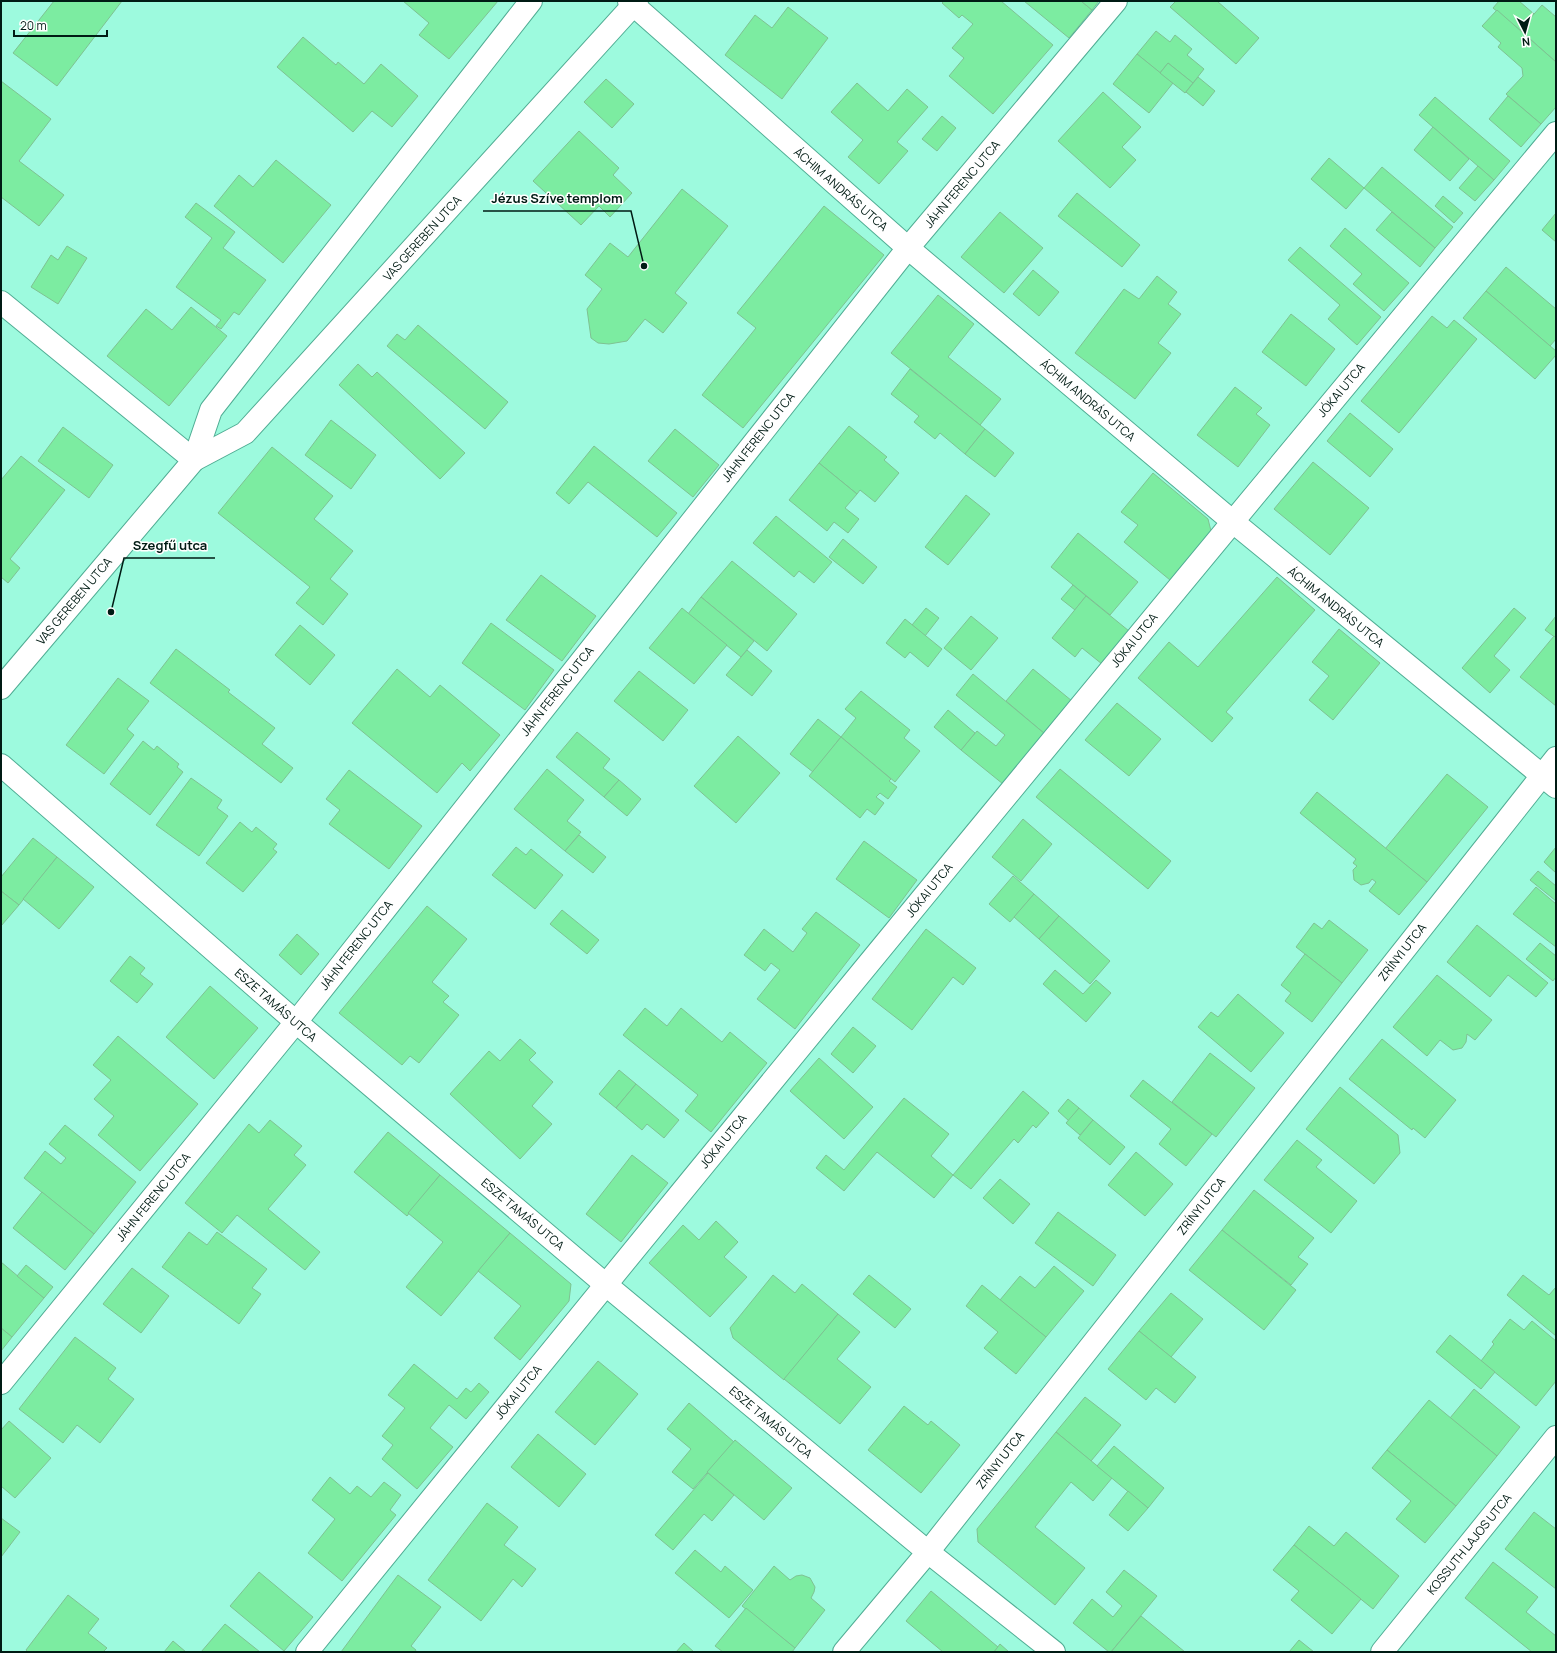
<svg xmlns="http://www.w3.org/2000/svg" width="1557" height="1653" font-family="Manrope,sans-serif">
<rect width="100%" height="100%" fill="#9dfade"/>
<g fill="#7ceca1" stroke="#7ec292">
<polygon points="54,1 122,1 57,86 13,53"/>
<polygon points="403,1 498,1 449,59 419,35 429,23"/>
<polygon points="944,1 1001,1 1053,45 993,114 949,76 964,58 952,48 973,24 962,15 959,18 942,3"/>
<polygon points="1024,1 1081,1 1092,10 1069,38"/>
<polygon points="1081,1 1099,1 1092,10"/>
<polygon points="1176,1 1217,1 1259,38 1236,64 1170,7"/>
<polygon points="1499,1 1519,1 1534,14 1520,30 1493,8"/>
<polygon points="1542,5 1556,17 1556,62 1520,30"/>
<polygon points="788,7 828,38 782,99 725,55 755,15 772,28"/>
<polygon points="1497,10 1556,62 1556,107 1541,124 1506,94 1523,76 1522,68 1498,47 1501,43 1482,26"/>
<polygon points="1156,31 1170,42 1175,35 1192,49 1187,55 1204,69 1193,83 1168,63 1160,73 1137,54"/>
<polygon points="303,37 336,65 338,62 364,84 381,64 418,96 392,127 372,111 353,132 277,67"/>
<polygon points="1137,54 1173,83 1149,113 1113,84"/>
<polygon points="1168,63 1193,83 1185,93 1160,73"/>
<polygon points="1198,77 1215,91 1203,106 1186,92"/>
<polygon points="606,79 634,104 612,128 584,102"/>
<polygon points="1,81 51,119 19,161 64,195 39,226 1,197"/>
<polygon points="857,83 888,111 907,89 928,107 897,142 908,151 879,184 848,157 863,140 831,112"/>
<polygon points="1103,92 1141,127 1122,147 1136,160 1110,188 1058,141"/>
<polygon points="1508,96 1541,124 1521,147 1489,119"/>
<polygon points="1435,97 1510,161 1494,180 1419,115"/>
<polygon points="942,116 956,128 937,151 922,139"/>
<polygon points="1433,127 1469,159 1450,181 1414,150"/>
<polygon points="579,131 619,168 613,175 632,193 610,217 599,206 581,225 533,181"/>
<polygon points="1329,158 1364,188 1346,209 1311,179"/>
<polygon points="276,160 331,205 283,263 214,206 239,175 253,187"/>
<polygon points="1478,166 1494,180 1475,201 1459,188"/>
<polygon points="1382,167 1453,227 1435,248 1364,188"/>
<polygon points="682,189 728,226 675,293 687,303 663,333 645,319 627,341 609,344 598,343 591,338 587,309 602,289 585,275 610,243 628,257"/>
<polygon points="1077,193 1140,245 1122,267 1058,216"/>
<polygon points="1443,196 1463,213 1454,223 1435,206"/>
<polygon points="196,203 235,232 223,248 266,280 239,315 234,312 221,329 216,326 221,320 176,287 212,238 185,217"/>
<polygon points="824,206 884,255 743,428 702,395 756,328 737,313"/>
<polygon points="1000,212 1043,248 1004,293 961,257"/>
<polygon points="1392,212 1435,248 1420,267 1376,230"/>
<polygon points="1556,213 1556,242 1542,230"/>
<polygon points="1345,228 1409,283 1384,311 1353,284 1362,274 1330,246"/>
<polygon points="67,246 87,258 58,304 31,287 51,255 58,260"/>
<polygon points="1300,247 1381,317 1357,345 1328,319 1340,305 1288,260"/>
<polygon points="1506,267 1556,309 1556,339 1550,346 1486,291"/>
<polygon points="1033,270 1059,292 1039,316 1013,294"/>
<polygon points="1157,276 1177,292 1168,304 1181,314 1158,343 1171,353 1135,399 1075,353 1124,289 1139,299"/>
<polygon points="1486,291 1556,351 1556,355 1535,379 1463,318"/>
<polygon points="938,295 974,324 948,357 1001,399 980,425 891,353"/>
<polygon points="191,307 227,336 169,406 107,356 146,309 172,330"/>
<polygon points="1291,314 1335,349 1306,386 1262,352"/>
<polygon points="1432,316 1447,328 1454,320 1477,339 1399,433 1361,401"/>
<polygon points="418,325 508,402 485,429 387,346 397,334 405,340"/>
<polygon points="358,364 372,377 377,372 465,453 440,479 339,385"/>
<polygon points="910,369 985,429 965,454 940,433 935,439 914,422 919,416 891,394"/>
<polygon points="1235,387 1262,408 1256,414 1270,425 1238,467 1197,435"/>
<polygon points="1350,413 1393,449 1370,477 1327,441"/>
<polygon points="331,420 376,455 351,489 305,455"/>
<polygon points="849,426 887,457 884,460 899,473 875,502 860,490 857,494 819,463"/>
<polygon points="63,427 113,465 89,498 38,461"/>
<polygon points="675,429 719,465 693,497 648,461"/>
<polygon points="985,429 1014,453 995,477 965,454"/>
<polygon points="594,446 677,513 657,537 588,482 569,504 556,493"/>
<polygon points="272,447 333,496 314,519 353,551 330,579 348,594 323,625 296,603 310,587 218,513"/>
<polygon points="21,456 65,490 10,559 20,568 8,583 1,577 1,480"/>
<polygon points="1313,462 1369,508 1330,555 1274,509"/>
<polygon points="819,463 857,494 845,508 859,519 848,533 834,522 827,531 789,500"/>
<polygon points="1153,473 1208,519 1211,531 1170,580 1124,542 1138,525 1121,512"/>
<polygon points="966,495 990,514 948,565 925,547"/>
<polygon points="776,516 832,562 814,583 799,571 794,577 753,543"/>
<polygon points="1078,533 1138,582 1110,615 1051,567"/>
<polygon points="843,539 877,567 863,584 829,557"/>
<polygon points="732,561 797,614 767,651 701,597"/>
<polygon points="541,575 596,616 562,661 506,620"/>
<polygon points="1277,577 1315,610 1226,712 1233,718 1212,742 1138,678 1169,642 1198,667"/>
<polygon points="1073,585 1086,596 1075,610 1061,599"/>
<polygon points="1086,596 1129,631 1102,664 1082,648 1075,657 1052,638"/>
<polygon points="701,597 754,641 741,657 688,614"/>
<polygon points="682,608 727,645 694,684 649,648"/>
<polygon points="926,608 939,618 925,636 912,625"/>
<polygon points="1514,608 1526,618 1494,656 1510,670 1490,693 1462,668"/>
<polygon points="971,616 998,638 971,670 944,648"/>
<polygon points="1556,616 1556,638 1545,630"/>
<polygon points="905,619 942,649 928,667 910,652 905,658 886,643"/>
<polygon points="491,623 554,670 525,710 462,663"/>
<polygon points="300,625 335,655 310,685 275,655"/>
<polygon points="1339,629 1380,663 1333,720 1309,700 1329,676 1312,662"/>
<polygon points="1554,636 1556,638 1556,706 1520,677"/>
<polygon points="176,649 230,690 228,692 275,728 262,744 293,768 281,783 150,683"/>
<polygon points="747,650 772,671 752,696 726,675"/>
<polygon points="397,669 430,697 440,685 500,735 470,771 462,763 437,793 352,723"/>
<polygon points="1033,669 1072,701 1045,734 1006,701"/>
<polygon points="639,671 688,710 663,741 614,701"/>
<polygon points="973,674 1045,734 1003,784 961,750 977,731 996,746 1005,735 956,695"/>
<polygon points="118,678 149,701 127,729 134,735 104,774 66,745"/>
<polygon points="861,691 910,730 904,738 920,751 895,782 841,737 856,718 845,709"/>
<polygon points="1117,703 1161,739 1129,776 1085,740"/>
<polygon points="948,710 975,733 961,750 934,727"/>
<polygon points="818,719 841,737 813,772 790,754"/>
<polygon points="577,732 610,759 603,768 619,780 604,797 556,757"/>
<polygon points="738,736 780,773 736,823 694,786"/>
<polygon points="841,737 891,779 889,781 897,787 888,799 880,793 876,797 884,803 875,815 867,809 860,818 809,776"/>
<polygon points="143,741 154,750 157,746 179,764 177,767 183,772 150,815 110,784"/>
<polygon points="547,769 584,800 567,821 581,832 565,851 514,809"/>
<polygon points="1060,769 1171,861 1148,889 1036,797"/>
<polygon points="349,770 422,826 389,869 329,824 340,810 326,799"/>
<polygon points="1447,774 1488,807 1427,882 1385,849"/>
<polygon points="191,778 222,800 217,808 228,816 199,856 156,825"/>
<polygon points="619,780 641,799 627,816 604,797"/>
<polygon points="1317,792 1427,882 1399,915 1369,891 1376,882 1372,879 1369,883 1361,885 1354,880 1353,870 1357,866 1353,863 1356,859 1300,813"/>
<polygon points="1023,819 1052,844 1021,881 992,857"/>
<polygon points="240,822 252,832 256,827 277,844 273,849 277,852 243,892 206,863"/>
<polygon points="579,835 606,857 593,873 565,851"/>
<polygon points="33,838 57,857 19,905 1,891 1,877"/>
<polygon points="864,841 917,880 889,918 836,879"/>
<polygon points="516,847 526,855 531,849 563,875 535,909 492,875"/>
<polygon points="1556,847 1556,873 1544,862"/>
<polygon points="57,857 94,887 59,929 23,899"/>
<polygon points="1538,871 1556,886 1556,901 1530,880"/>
<polygon points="1013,876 1034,894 1010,922 989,904"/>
<polygon points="1536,887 1556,904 1556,947 1513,914"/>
<polygon points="1,891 19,905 1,926"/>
<polygon points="1034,894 1059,916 1039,939 1014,917"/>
<polygon points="427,906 467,939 432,982 449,996 443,1002 459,1015 419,1063 410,1056 402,1065 339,1013"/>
<polygon points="562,910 599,940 587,954 550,924"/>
<polygon points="816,912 860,945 795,1029 757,999 780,970 771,963 765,971 744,955 764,929 793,952 807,933 802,929"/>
<polygon points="1059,916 1110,961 1090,984 1039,939"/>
<polygon points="1329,920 1368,950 1342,983 1296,947 1314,923 1322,929"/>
<polygon points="1477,925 1548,983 1536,997 1508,975 1490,997 1447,962"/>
<polygon points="926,929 976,968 963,985 953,977 912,1030 872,999"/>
<polygon points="297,934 319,954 301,975 279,955"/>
<polygon points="1540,943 1556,956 1556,977 1553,981 1526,959"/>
<polygon points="1305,954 1342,983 1312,1022 1285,1001 1291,993 1281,985"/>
<polygon points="130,956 145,968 140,974 153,984 137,1003 110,981"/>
<polygon points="1055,970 1083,994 1096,980 1111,993 1086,1022 1043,984"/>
<polygon points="1437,975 1492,1020 1475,1040 1467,1034 1466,1042 1462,1048 1453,1050 1440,1040 1427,1056 1393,1027"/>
<polygon points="210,986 258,1028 214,1079 166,1037"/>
<polygon points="1238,994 1284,1033 1251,1072 1198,1027 1211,1012 1218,1017"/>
<polygon points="645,1008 667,1026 681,1008 722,1042 730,1032 767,1063 711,1132 685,1111 698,1095 623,1035"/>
<polygon points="853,1027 876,1046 853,1073 831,1054"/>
<polygon points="118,1036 198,1104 140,1171 98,1135 114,1116 94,1099 111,1080 93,1065"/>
<polygon points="520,1039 536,1053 529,1060 553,1082 532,1106 552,1124 520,1159 450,1094 489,1051 500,1061"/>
<polygon points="1382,1039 1456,1100 1425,1138 1413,1128 1412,1130 1349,1079"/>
<polygon points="1210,1053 1255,1088 1216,1137 1172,1102"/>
<polygon points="819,1058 873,1107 844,1139 790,1091"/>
<polygon points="619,1070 636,1084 616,1108 599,1094"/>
<polygon points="1143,1080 1212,1134 1186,1166 1159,1144 1171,1129 1130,1096"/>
<polygon points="636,1084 679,1120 664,1138 647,1124 642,1130 616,1108"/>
<polygon points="1340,1087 1398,1135 1400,1153 1374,1184 1306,1129"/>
<polygon points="1023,1091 1049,1113 1036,1128 1033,1125 1018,1143 1014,1139 971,1189 953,1175"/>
<polygon points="904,1098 949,1134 931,1156 953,1175 934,1198 877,1152 844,1191 816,1168 826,1155 844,1170"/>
<polygon points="1068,1099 1079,1108 1069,1121 1058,1111"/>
<polygon points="1079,1108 1093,1120 1080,1135 1066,1123"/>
<polygon points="270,1120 302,1146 294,1155 306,1165 268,1209 320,1252 305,1270 237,1215 222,1233 185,1203 249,1124 259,1133"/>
<polygon points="1093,1120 1125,1147 1110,1165 1078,1138"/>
<polygon points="65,1125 136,1182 94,1234 24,1178 45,1151 61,1164 66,1158 49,1144"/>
<polygon points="388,1132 440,1175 407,1216 354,1172"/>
<polygon points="1297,1140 1322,1160 1316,1167 1357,1201 1331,1233 1264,1180"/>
<polygon points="1136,1152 1173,1184 1145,1216 1108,1185"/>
<polygon points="632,1155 668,1183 621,1242 586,1214"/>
<polygon points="440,1175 510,1233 441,1316 406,1287 443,1242 408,1213"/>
<polygon points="1000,1179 1030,1204 1013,1224 983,1198"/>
<polygon points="1254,1190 1314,1238 1298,1257 1308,1264 1291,1285 1222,1230"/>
<polygon points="42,1192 94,1234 65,1270 13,1228"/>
<polygon points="1058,1212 1116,1255 1093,1286 1035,1243"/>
<polygon points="716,1221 738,1242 724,1257 747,1277 710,1317 649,1263 683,1225 699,1240"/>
<polygon points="1222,1230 1296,1290 1264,1330 1189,1270"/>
<polygon points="189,1232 207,1245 217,1232 267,1269 252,1288 261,1294 239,1324 162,1267"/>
<polygon points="510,1233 571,1284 569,1301 520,1360 494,1338 521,1306 478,1271"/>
<polygon points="1,1262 44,1298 12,1337 1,1328"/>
<polygon points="26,1265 53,1287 44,1298 17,1276"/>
<polygon points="1054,1266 1084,1291 1046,1337 1000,1300 1020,1276 1035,1288"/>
<polygon points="132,1268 169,1296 141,1333 103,1304"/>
<polygon points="773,1275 795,1293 802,1284 838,1314 784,1380 733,1338 730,1328"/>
<polygon points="869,1275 911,1309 895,1328 853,1294"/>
<polygon points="1523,1275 1549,1295 1556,1287 1556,1336 1507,1295"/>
<polygon points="982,1285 1046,1337 1016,1374 984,1348 998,1332 966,1306"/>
<polygon points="1171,1293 1203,1319 1171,1357 1139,1331"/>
<polygon points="838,1314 860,1332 837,1359 871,1387 840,1424 784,1379"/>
<polygon points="1510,1319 1524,1330 1532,1321 1556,1341 1556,1381 1536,1406 1481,1361 1494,1344 1492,1342"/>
<polygon points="1,1328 12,1337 1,1351"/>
<polygon points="1139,1331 1196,1377 1175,1403 1156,1388 1146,1400 1108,1369"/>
<polygon points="1450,1335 1495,1372 1481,1389 1436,1352"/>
<polygon points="75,1337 116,1368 108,1379 134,1399 100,1443 77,1425 63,1443 19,1409"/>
<polygon points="598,1361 638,1394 595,1445 555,1412"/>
<polygon points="414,1364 457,1399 466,1388 471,1392 479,1383 489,1392 466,1419 449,1405 430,1428 453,1447 417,1489 382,1459 393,1445 382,1436 405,1408 388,1395"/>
<polygon points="1474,1389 1520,1427 1497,1456 1450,1418"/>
<polygon points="1085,1397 1121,1425 1091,1461 1056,1432"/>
<polygon points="1429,1400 1497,1456 1456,1506 1387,1450"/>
<polygon points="689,1403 734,1442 693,1489 672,1472 691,1449 667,1429"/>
<polygon points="904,1406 928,1425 931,1421 960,1445 921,1493 868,1450"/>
<polygon points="9,1421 51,1458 15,1498 1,1486 1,1430"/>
<polygon points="1056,1432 1112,1478 1093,1501 1071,1482 1035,1527 1085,1568 1055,1605 978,1542 977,1529"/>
<polygon points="538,1434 586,1474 559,1507 511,1467"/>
<polygon points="735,1440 792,1488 764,1520 707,1472"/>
<polygon points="1114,1446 1164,1488 1148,1508 1097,1466"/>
<polygon points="1387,1450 1456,1506 1425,1543 1396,1519 1411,1501 1372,1468"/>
<polygon points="708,1473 734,1495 712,1521 704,1514 673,1550 655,1535"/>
<polygon points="330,1477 350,1494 357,1486 371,1497 384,1482 401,1495 390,1510 396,1515 342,1581 308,1553 335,1519 312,1500"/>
<polygon points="1128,1491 1148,1508 1128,1531 1109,1515"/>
<polygon points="487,1503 518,1527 504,1545 536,1569 522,1587 513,1579 481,1621 428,1580"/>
<polygon points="1534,1512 1556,1529 1556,1589 1505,1549"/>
<polygon points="1,1518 20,1532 1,1557"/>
<polygon points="1309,1526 1334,1546 1346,1532 1399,1576 1373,1609 1294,1545"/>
<polygon points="1294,1545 1361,1599 1332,1634 1291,1600 1299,1591 1273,1570"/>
<polygon points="695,1550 721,1572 725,1566 753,1590 729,1618 675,1573"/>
<polygon points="1493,1562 1538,1597 1526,1612 1556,1636 1556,1652 1532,1652 1465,1598"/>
<polygon points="774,1566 790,1580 796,1576 802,1575 810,1578 815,1587 814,1592 811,1598 825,1610 795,1648 742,1606"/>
<polygon points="1124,1570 1157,1596 1111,1652 1109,1652 1073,1623 1092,1599 1113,1617 1122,1606 1106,1592"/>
<polygon points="259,1572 313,1617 284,1651 230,1606"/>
<polygon points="398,1575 441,1607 411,1646 416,1650 415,1652 341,1652"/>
<polygon points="931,1591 998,1647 994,1652 943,1652 906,1621"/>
<polygon points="68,1595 99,1619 88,1633 107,1648 103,1652 28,1652 26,1650"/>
<polygon points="746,1608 795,1648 792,1652 723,1652 715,1646"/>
<polygon points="1141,1616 1185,1652 1111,1652"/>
<polygon points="225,1624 260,1652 201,1652"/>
<polygon points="1299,1640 1314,1652 1289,1652"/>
<polygon points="173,1641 186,1652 164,1652"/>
<polygon points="684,1643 694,1652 676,1652"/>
<polygon points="1000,1644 1009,1652 994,1652"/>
</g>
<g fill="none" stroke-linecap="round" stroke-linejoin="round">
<defs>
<g id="street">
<polyline points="629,1 908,248 1232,521 1556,787"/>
<polyline points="1,302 194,460"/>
<polyline points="194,460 245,433 637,1"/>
<polyline points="1,688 194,460 211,410 531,1"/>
<polyline points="1,765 296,1022 605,1284 928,1552 1054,1652"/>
<polyline points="1,1383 296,1022 908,248 1116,1"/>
<path d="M307 1652C720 1143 1136 636 1556 133"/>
<polyline points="844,1652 928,1552 1556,758"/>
<polyline points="1382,1652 1556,1437"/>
</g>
</defs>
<use href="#street" stroke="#50ad94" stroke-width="24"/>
<use href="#street" stroke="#fff" stroke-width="22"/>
</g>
<g text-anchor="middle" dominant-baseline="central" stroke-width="3" stroke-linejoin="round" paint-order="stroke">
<g font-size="12" fill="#001b14" stroke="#fff">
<text transform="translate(962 184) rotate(-50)">JÁHN FERENC UTCA</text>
<text transform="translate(841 189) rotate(41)">ÁCHIM ANDRÁS UTCA</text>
<text transform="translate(422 238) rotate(-48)">VAS GEREBEN UTCA</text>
<text transform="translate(1341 390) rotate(-50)">JÓKAI UTCA</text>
<text transform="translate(1088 400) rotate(40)">ÁCHIM ANDRÁS UTCA</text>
<text transform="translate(758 437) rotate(-52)">JÁHN FERENC UTCA</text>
<text transform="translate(74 601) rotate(-50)">VAS GEREBEN UTCA</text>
<text transform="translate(1336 607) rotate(39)">ÁCHIM ANDRÁS UTCA</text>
<text transform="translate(1134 640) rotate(-51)">JÓKAI UTCA</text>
<text transform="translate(557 691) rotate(-52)">JÁHN FERENC UTCA</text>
<text transform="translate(929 890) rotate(-51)">JÓKAI UTCA</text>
<text transform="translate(356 945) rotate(-52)">JÁHN FERENC UTCA</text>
<text transform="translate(1402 952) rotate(-52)">ZRÍNYI UTCA</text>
<text transform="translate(276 1005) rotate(41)">ESZE TAMÁS UTCA</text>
<text transform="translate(723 1141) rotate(-51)">JÓKAI UTCA</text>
<text transform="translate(153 1197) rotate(-51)">JÁHN FERENC UTCA</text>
<text transform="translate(1201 1206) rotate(-52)">ZRÍNYI UTCA</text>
<text transform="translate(523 1214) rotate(40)">ESZE TAMÁS UTCA</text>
<text transform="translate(518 1392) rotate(-51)">JÓKAI UTCA</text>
<text transform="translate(771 1422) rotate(40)">ESZE TAMÁS UTCA</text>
<text transform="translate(1000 1460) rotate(-52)">ZRÍNYI UTCA</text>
<text transform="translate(1469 1544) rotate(-51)">KOSSUTH LAJOS UTCA</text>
</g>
</g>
<path fill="none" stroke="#001b14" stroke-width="1.5" d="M644 266L631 211H483M111 612L124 558H215"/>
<g fill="#001b14" stroke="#fff" stroke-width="1.5">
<circle cx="644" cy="266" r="4"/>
<circle cx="111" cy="612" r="4"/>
</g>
<g font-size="13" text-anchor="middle" font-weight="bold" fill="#001b14" stroke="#fff" stroke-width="3" stroke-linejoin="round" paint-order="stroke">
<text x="557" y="203">Jézus Szíve templom</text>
<text x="170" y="550">Szegfű utca</text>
</g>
<rect width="1557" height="1653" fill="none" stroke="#001b14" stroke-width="4"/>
<g transform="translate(1525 32) rotate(174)" stroke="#ffffff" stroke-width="3" paint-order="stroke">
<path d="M0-3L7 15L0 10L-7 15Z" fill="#001b14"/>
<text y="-6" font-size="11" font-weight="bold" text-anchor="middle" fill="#001b14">N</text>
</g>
<path d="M14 30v6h93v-6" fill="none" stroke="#001b14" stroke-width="2"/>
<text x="20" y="30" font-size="12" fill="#001b14" stroke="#ffffff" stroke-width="3" paint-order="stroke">20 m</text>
</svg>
